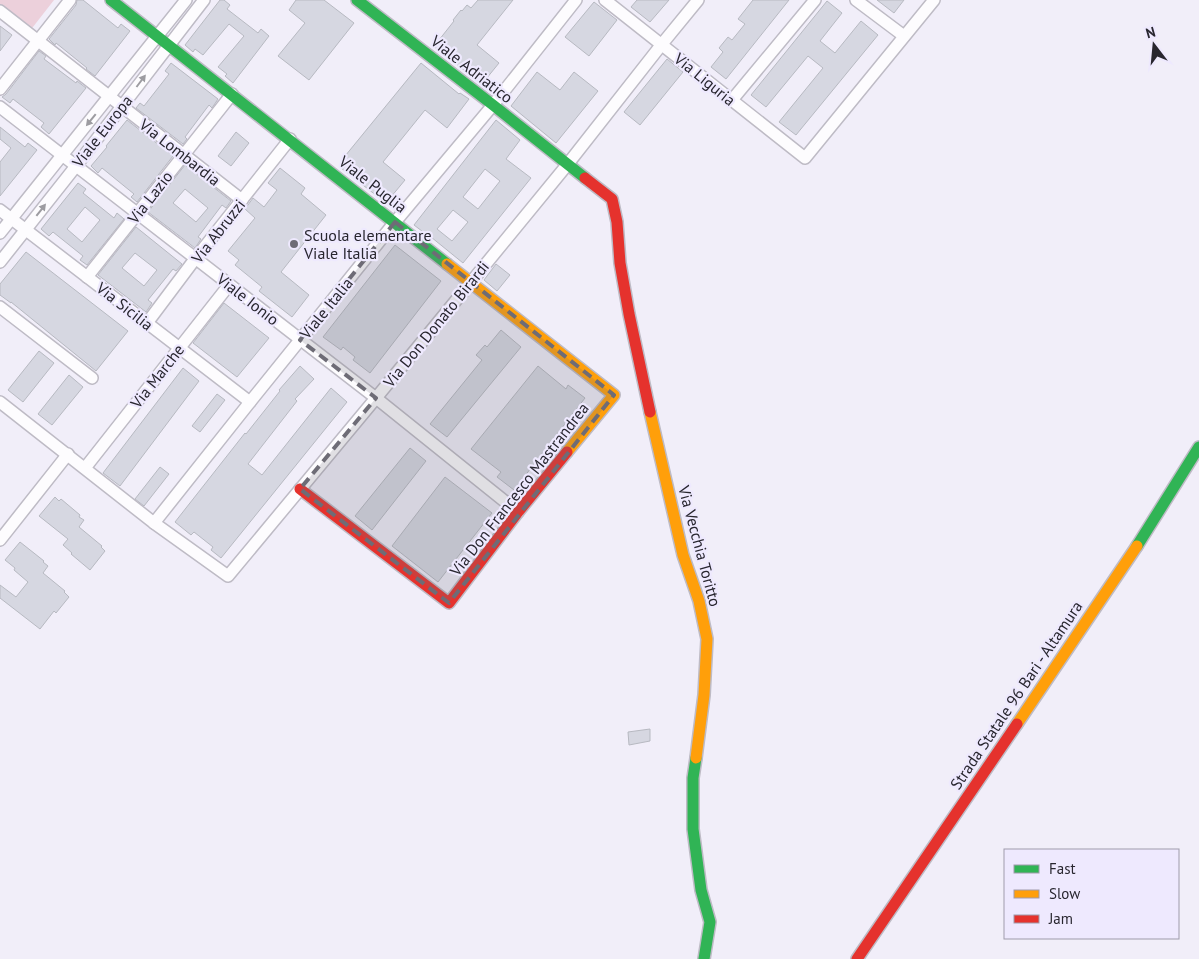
<svg xmlns="http://www.w3.org/2000/svg" width="1199" height="959" font-family="'PT Sans',sans-serif">
<rect width="100%" height="100%" fill="#f1eef9"/>
<polygon fill="#ecd0db" points="0,0 54,0 29,32 0,8"/>
<g fill="#d6d7e1" stroke="#b7b9c1" fill-rule="evenodd">
<polygon points="77,0 83,0 118,28 121,24 130,31 95,76 86,69 87,68 56,43 55,45 49,39 76,5"/>
<polygon points="220,0 224,0 230,5 227,9 258,33 261,29 269,36 233,83 225,76 227,74 218,67 244,36 229,24 203,55 195,49 193,52 185,45"/>
<polygon points="296,0 324,0 354,23 309,80 278,56 305,23 289,10"/>
<polygon points="478,0 513,0 477,45 499,63 482,84 432,45 437,38 439,40 454,21 453,20 461,10 462,11 467,5 471,8"/>
<polygon points="637,0 669,0 650,22 631,7"/>
<polygon points="753,0 789,0 726,79 711,67 723,52 719,48 728,37 732,40 745,24 738,19"/>
<polygon points="877,0 904,0 894,13"/>
<polygon points="827,1 842,13 820,41 835,53 861,21 878,35 796,135 779,122 823,68 808,56 766,107 751,95"/>
<polygon points="594,2 617,20 589,56 565,37"/>
<polygon points="0,26 12,35 0,51"/>
<polygon points="39,51 46,56 44,59 76,83 77,81 86,88 49,134 41,127 44,123 13,99 10,103 2,97 6,94"/>
<polygon points="667,59 683,72 640,125 624,112"/>
<polygon points="171,63 218,99 212,108 209,105 185,137 187,139 183,144 136,108 140,103 144,106 169,74 165,71"/>
<polygon points="421,63 459,94 460,93 469,99 447,128 425,110 383,162 405,180 386,203 341,168 345,164 341,161"/>
<polygon points="537,72 560,90 574,72 598,91 556,143 511,106"/>
<polygon points="127,120 173,156 137,202 131,197 134,194 102,168 98,173 91,166 107,147 106,146"/>
<path d="M496 120 520 140 506 159 531 178 463 263 431 237V238L414 225ZM485 169 500 181 478 209 463 197ZM453 210 468 222 452 241 437 229Z"/>
<polygon points="0,127 25,147 28,143 37,150 0,196 0,162 11,148 0,139"/>
<polygon points="236,132 249,143 231,166 218,156"/>
<path d="M185 165 231 201 226 208 222 205 198 237 201 239 195 248 148 212ZM185 189 208 208 196 222 173 203Z"/>
<polygon points="280,168 305,188 301,194 326,215 281,272 309,295 292,317 259,291 262,287 235,265 239,260 228,251 255,218 245,209 253,198 264,207 277,190 268,183"/>
<path d="M78 183 86 189 83 193 114 218 117 213 124 219 87 265 80 260 83 256 53 232 49 236 41 229ZM85 207 100 220 82 242 67 229Z"/>
<path d="M136 227 182 264 176 271 173 269 148 300 152 303 146 312 98 275ZM135 253 157 270 144 286 122 268Z"/>
<polygon points="395,245 441,281 370,373 353,360 355,357 343,347 341,350 323,337"/>
<polygon points="26,252 128,331 96,371 11,302 11,303 0,295 0,284"/>
<polygon points="496,264 510,275 497,291 484,280"/>
<polygon points="224,303 269,338 237,377 193,343"/>
<polygon points="501,330 521,347 447,437 430,424 482,360 476,355 485,345 487,347"/>
<polygon points="39,351 54,363 23,402 8,390"/>
<polygon points="300,366 314,379 295,399 297,401 248,464 262,475 331,388 347,402 221,558 211,550 213,547 194,532 191,535 175,522 245,433 246,434 280,391 279,390"/>
<polygon points="538,366 566,389 568,385 585,398 514,490 497,477 501,472 471,449"/>
<polygon points="183,368 199,381 120,486 103,473"/>
<polygon points="69,375 83,387 52,425 38,414"/>
<polygon points="217,394 225,400 200,432 192,426"/>
<polygon points="410,448 426,461 372,530 355,516"/>
<polygon points="160,467 169,474 144,506 135,499"/>
<polygon points="445,477 492,513 438,582 392,546"/>
<polygon points="55,497 59,501 61,499 80,515 79,517 84,520 79,527 102,546 101,547 105,551 90,570 71,554 72,553 63,545 68,539 39,516"/>
<polygon points="20,542 44,561 43,562 48,566 43,573 65,591 64,592 69,597 56,613 54,611 40,629 0,598 0,585 16,597 28,582 14,570 15,568 5,560"/>
<polygon points="650,729 650,741 629,745 628,732"/>
</g>
<g fill="none" stroke-linecap="round" stroke-linejoin="round">
<defs>
<g id="street">
<polyline points="605,0 805,158 934,0"/>
<polyline points="856,0 904,36"/>
<polyline points="0,11 242,200"/>
<polyline points="0,89 70,0"/>
<polyline points="732,100 815,0"/>
<polyline points="0,107 376,398 518,512"/>
<polyline points="0,210 250,402"/>
<polyline points="0,233 186,0"/>
<polyline points="0,262 76,166 204,0"/>
<polyline points="87,277 232,94"/>
<polyline points="0,307 92,378"/>
<polyline points="147,323 195,259 290,139"/>
<polyline points="0,402 154,523 228,576 376,398 567,165 662,44 698,0"/>
<polyline points="85,468 229,285"/>
<polyline points="154,523 250,402 395,222 493,105 576,0"/>
<polyline points="0,540 68,454"/>
</g>
<g id="fast">
<polyline points="111,0 447,264"/>
<polyline points="357,0 493,105 585,178"/>
<polyline points="1137,546 1199,447"/>
<polyline points="696,758 693,778 693,829 701,890 710,922 704,959"/>
</g>
<g id="slow">
<polyline points="447,264 614,395 567,452"/>
<polyline points="650,412 683,555 699,601 707,639 704,695 696,758"/>
<polyline points="1017,724 1137,546"/>
</g>
<g id="jam">
<polyline points="585,178 612,199 617,222 620,263 629,314 650,412"/>
<polyline points="300,489 449,603 518,512 567,452"/>
<polyline points="857,959 1017,724"/>
</g>
</defs>
<use href="#street" stroke="#bebbc5" stroke-width="14"/>
<use href="#fast" stroke="#bebbc5" stroke-width="14"/>
<use href="#slow" stroke="#bebbc5" stroke-width="14"/>
<use href="#jam" stroke="#bebbc5" stroke-width="14"/>
<use href="#street" stroke="#fdfcfe" stroke-width="11"/>
<use href="#fast" stroke="#30b455" stroke-width="11"/>
<use href="#slow" stroke="#ff9f0a" stroke-width="11"/>
<use href="#jam" stroke="#e5322d" stroke-width="11"/>
</g>
<defs><path id="oneway-solid" d="M-6-.8H1V-3.2L6.5 0L1 3.2V.8H-6Z" transform="scale(1.25)"/></defs>
<g fill="#9d9ca1">
<use href="#oneway-solid" transform="translate(141 81) rotate(-53)"/>
<use href="#oneway-solid" transform="translate(91 120) rotate(129)"/>
<use href="#oneway-solid" transform="translate(41 210) rotate(-52)"/>
</g>
<path fill="#6e6c76" fill-opacity="0.2" stroke="#6e6c76" stroke-width="4" stroke-dasharray="10 6" stroke-linejoin="round" d="M395 222 614 395 449 603 300 489 376 398 300 340Z"/>
<circle fill="#6e6c76" stroke="#eee9fe" stroke-width="2" cx="294" cy="244" r="5"/>
<g text-anchor="middle" dominant-baseline="central" stroke-width="4.5" stroke-linejoin="round" paint-order="stroke">
<g font-size="16" fill="#28262f" stroke="#eee9fe">
<text transform="translate(472 69) rotate(38)">Viale Adriatico</text>
<text transform="translate(705 79) rotate(39)">Via Liguria</text>
<text transform="translate(102 131) rotate(-52)">Viale Europa</text>
<text transform="translate(180 152) rotate(38)">Via Lombardia</text>
<text transform="translate(373 184) rotate(38)">Viale Puglia</text>
<text transform="translate(150 197) rotate(-52)">Via Lazio</text>
<text transform="translate(218 231) rotate(-52)">Via Abruzzi</text>
<text transform="translate(248 299) rotate(38)">Viale Ionio</text>
<text transform="translate(125 306) rotate(38)">Via Sicilia</text>
<text transform="translate(326 308) rotate(-51)">Viale Italia</text>
<text transform="translate(436 324) rotate(-51)">Via Don Donato Birardi</text>
<text transform="translate(157 376) rotate(-52)">Via Marche</text>
<text transform="translate(519 489) rotate(-52)">Via Don Francesco Mastrandrea</text>
<text transform="translate(700 546) rotate(75)">Via Vecchia Toritto</text>
<text transform="translate(1016 695) rotate(-56)">Strada Statale 96 Bari - Altamura</text>
</g>
<g font-size="16" fill="#28262f" stroke="#eee9fe" text-anchor="start">
<text x="304" y="235">Scuola elementare<tspan x="304" dy="18">Viale Italia</tspan></text>
</g>
</g>
<rect x="1004" y="849" width="175" height="90" fill="#eee9fe" stroke="#9f9bab"/>
<rect x="1014" y="865" width="25" height="8" fill="#30b455" stroke="#9f9bab"/>
<text x="1049" y="874" font-size="15" fill="#28262f">Fast</text>
<rect x="1014" y="890" width="25" height="8" fill="#ff9f0a" stroke="#9f9bab"/>
<text x="1049" y="899" font-size="15" fill="#28262f">Slow</text>
<rect x="1014" y="915" width="25" height="8" fill="#e5322d" stroke="#9f9bab"/>
<text x="1049" y="924" font-size="15" fill="#28262f">Jam</text>
<g transform="translate(1154 45) rotate(344)" stroke="#eee9fe" stroke-width="4" paint-order="stroke">
<path d="M0-4L9 19L0 12L-9 19Z" fill="#28262f"/>
<text y="-8" font-size="14" font-weight="bold" text-anchor="middle" fill="#28262f">N</text>
</g>
</svg>
